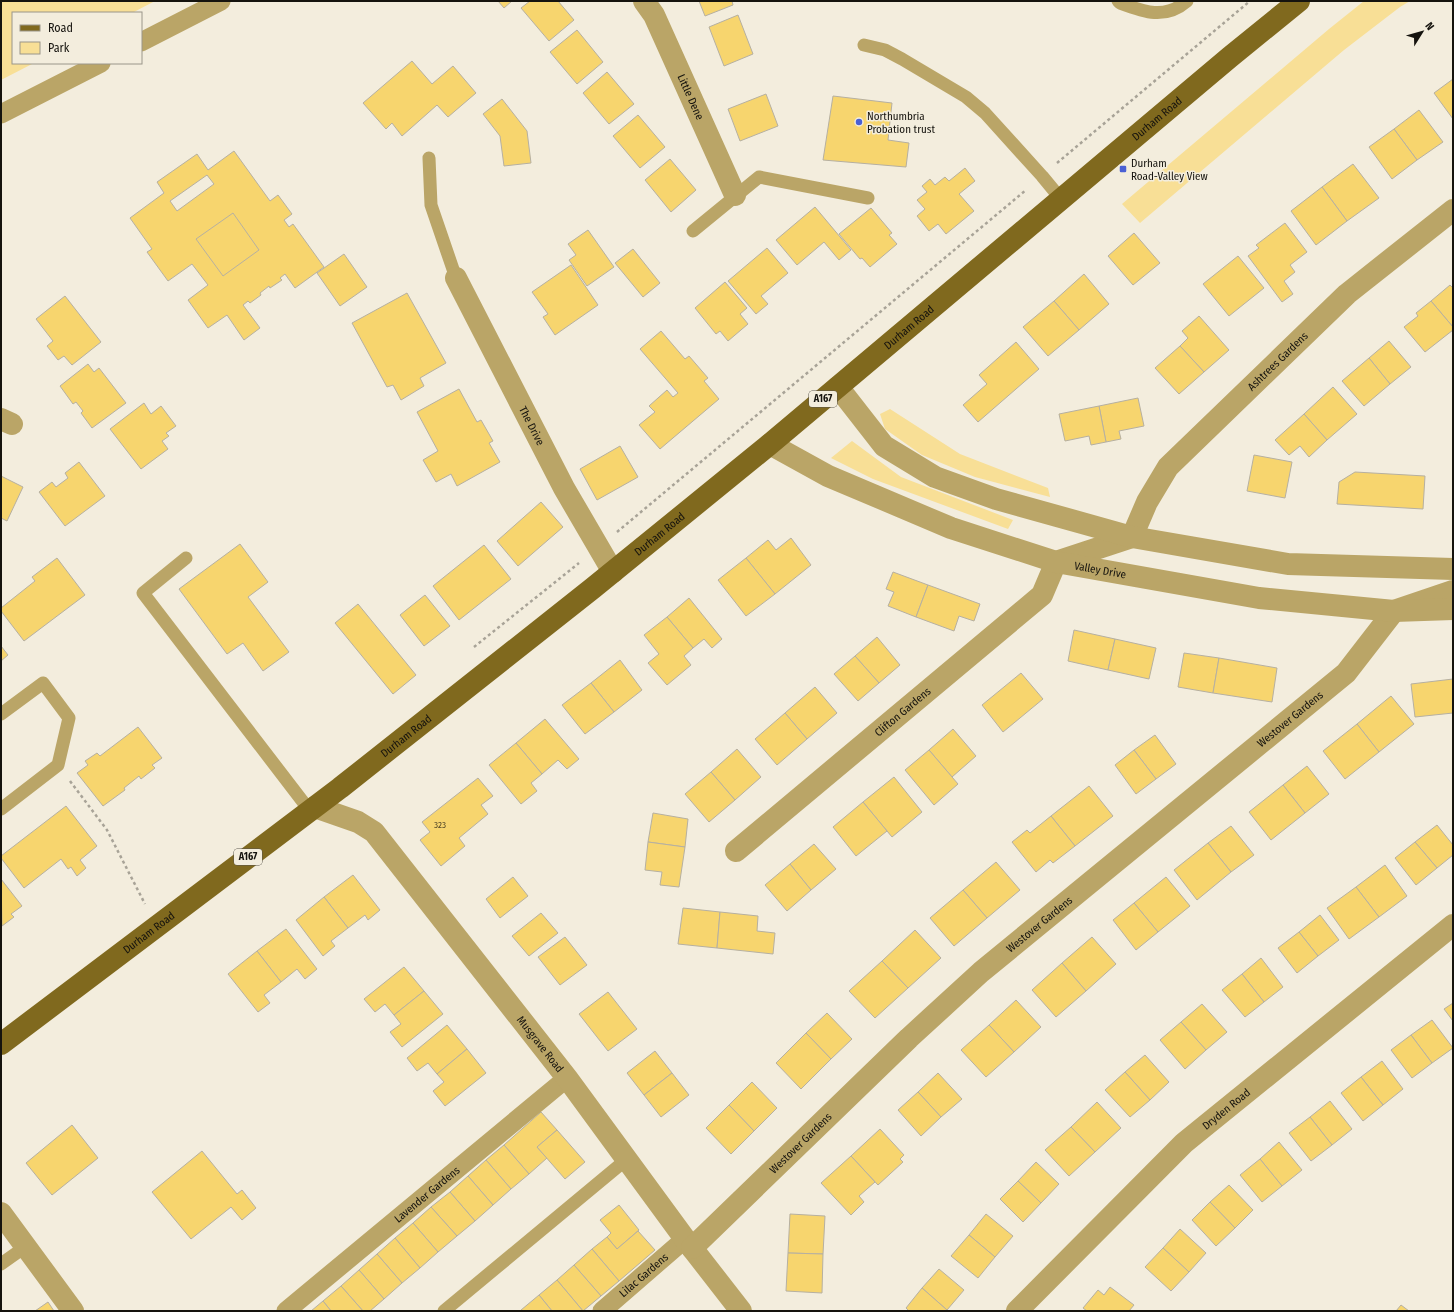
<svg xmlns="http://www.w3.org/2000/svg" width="1454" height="1312" font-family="'Fira Sans Condensed',sans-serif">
<rect width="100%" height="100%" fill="#f3eddd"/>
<g fill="#f8df96">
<polygon points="1,1 155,1 132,13 13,13 13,63 34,63 1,80"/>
<polygon points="1364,1 1410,1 1400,7 1344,50 1140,223 1122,204 1329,29"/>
<polygon points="890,409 960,454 1048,488 1050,497 975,477 922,455 885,429 880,414"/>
<polygon points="852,441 901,477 1013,520 1008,529 873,479 831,458"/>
</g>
<g fill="#f7d56e" stroke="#b6b0a1" fill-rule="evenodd">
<polygon points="498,1 512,1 504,8"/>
<polygon points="530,1 558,1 574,20 549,41 521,8"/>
<polygon points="699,1 732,1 733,5 705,16"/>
<polygon points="738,15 753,54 724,66 709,27"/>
<polygon points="577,30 603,62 577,84 550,52"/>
<polygon points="412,61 432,84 453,66 476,93 448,117 437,105 402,136 392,123 386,129 363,103"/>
<polygon points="607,72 634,104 609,124 583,93"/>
<polygon points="1453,79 1453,119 1434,93"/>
<polygon points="766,94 778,126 740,141 728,109"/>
<polygon points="833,96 892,103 888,140 909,143 906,167 823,160"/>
<polygon points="502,99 527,131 531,163 504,166 500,136 483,114"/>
<polygon points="1419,110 1443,142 1417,160 1394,129"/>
<polygon points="638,115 665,147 640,168 613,136"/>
<polygon points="1394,129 1417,160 1392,179 1369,147"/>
<path d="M234 151 270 201 278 195 292 214 284 220 289 227 293 224 324 267 295 288 285 274 280 278 282 280 270 288 269 286 260 293 261 295 250 303 248 301 243 305 260 328 244 340 227 315 208 328 188 300 208 285 192 264 168 281 147 252 152 249 130 218 164 193 157 182 197 154 208 170ZM207 175 214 184 177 211 170 201Z"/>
<polygon points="670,159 696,190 671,212 645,180"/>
<polygon points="1353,164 1379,198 1347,221 1322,187"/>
<polygon points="965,168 975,181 959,194 974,211 946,234 938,224 929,231 917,216 925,209 917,200 927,192 922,186 930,179 935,185 945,177 949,181"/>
<polygon points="1322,187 1347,221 1316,245 1291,211"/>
<polygon points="815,207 851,250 839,260 824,242 797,265 776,240"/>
<polygon points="871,208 892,233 889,235 897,244 870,267 862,258 860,259 839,234"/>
<polygon points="233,213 259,250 223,276 196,239"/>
<polygon points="1285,223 1307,252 1290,265 1295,272 1284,281 1293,294 1282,302 1248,256 1259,248 1256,245"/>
<polygon points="588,230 614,267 587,286 569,260 576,255 568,244"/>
<polygon points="1134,233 1160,263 1133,285 1108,256"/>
<polygon points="767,248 788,273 761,296 768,304 756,314 728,281"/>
<polygon points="633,249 660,283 643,297 615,263"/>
<polygon points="344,254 367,287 340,306 317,273"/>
<polygon points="1238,256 1264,288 1229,316 1203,284"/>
<polygon points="571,265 598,305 555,335 543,317 548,314 532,292"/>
<polygon points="1084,274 1109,304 1079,330 1054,301"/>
<polygon points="725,282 747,308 740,314 748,324 728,341 720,331 716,334 695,308"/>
<polygon points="1450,285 1453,288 1453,327 1431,301"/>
<polygon points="407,293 446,363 420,378 424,386 401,400 393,385 387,387 352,323"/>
<polygon points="65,296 101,342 72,365 64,356 58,360 47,346 53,341 36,319"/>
<polygon points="1054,301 1079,330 1048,356 1023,327"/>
<polygon points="1431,301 1453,327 1453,330 1425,352 1404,327 1418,316 1416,313"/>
<polygon points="1199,316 1229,350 1204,372 1180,346 1188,338 1182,331"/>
<polygon points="661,331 685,359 689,356 708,378 704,381 719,399 660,449 639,425 655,412 649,406 667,390 673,397 678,393 640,349"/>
<polygon points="1389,341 1411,367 1390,384 1369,358"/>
<polygon points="1016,342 1039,369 978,422 963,405 987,384 979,375"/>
<polygon points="1180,346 1204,372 1179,394 1155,368"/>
<polygon points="1369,358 1390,384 1364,406 1342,381"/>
<polygon points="88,364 94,372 99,368 126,403 92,428 81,413 83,411 76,402 73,404 60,386"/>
<polygon points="1333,387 1357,414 1327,440 1304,414"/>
<polygon points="459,389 477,422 481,420 493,441 489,443 500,462 457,486 451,474 436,482 423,460 438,451 417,412"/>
<polygon points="1138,398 1144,426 1119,431 1121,439 1106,442 1099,406"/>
<polygon points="144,403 151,414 161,406 176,426 166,433 169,436 162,441 168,449 141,469 110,429"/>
<polygon points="1099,406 1106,442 1091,445 1089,436 1065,441 1059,414"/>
<polygon points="1304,414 1327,440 1309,457 1300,446 1289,455 1275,440"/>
<polygon points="620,446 638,477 597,500 580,469"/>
<polygon points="1254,455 1292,462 1285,498 1247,491"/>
<polygon points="79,462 105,496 65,526 39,492 52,482 56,487 68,478 65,473"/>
<polygon points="1355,472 1425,476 1423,509 1337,504 1339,482"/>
<polygon points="1,476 23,487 7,521 1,518"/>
<polygon points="541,502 563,527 518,566 497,541"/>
<polygon points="791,538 811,565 775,594 746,558 768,540 776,550"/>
<polygon points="240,544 268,582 248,597 289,652 263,671 243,643 227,654 179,589"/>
<polygon points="484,545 511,579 459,620 433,586"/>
<polygon points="57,558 85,595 24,641 1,611 1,608 35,581 32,577"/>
<polygon points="746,558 775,594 746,616 718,580"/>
<polygon points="893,572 928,585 916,617 888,606 894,592 886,589"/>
<polygon points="928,585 980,604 974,621 959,616 954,631 916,617"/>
<polygon points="425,595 450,626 424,646 400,615"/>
<polygon points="689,598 722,639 712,648 704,639 693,648 667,617"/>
<polygon points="358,604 416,675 393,694 335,623"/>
<polygon points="667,617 693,648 684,656 691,665 667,685 648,663 659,654 644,635"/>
<polygon points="1074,630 1115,639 1108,670 1068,661"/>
<polygon points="877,637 900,665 879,683 855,656"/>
<polygon points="1115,639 1156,648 1149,679 1108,670"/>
<polygon points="1,646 8,655 1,661"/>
<polygon points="1184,653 1219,658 1213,693 1178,687"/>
<polygon points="855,656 879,683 858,701 834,674"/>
<polygon points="1219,658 1277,668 1272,702 1213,693"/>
<polygon points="620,660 642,690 614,712 591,683"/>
<polygon points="1021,673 1043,699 1003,732 982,705"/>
<polygon points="1453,679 1453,713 1415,717 1411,684"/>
<polygon points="591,683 614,712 585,734 562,705"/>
<polygon points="815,687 837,713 807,739 785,713"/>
<polygon points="1391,696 1414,724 1379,752 1357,724"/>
<polygon points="785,713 807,739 777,765 755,739"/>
<polygon points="545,719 579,759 567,769 558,760 542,774 516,743"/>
<polygon points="1357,724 1379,752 1345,779 1323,751"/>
<polygon points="138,727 162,758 152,765 155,768 141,779 139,776 124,788 125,790 103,806 77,773 88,765 85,761 97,753 100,756"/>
<polygon points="953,729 976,756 952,777 929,750"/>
<polygon points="1155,735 1176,764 1156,779 1134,750"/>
<polygon points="516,743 542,774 531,783 537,791 521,804 489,765"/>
<polygon points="737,749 761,777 735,800 711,772"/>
<polygon points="929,750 958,784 934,805 905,770"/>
<polygon points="1134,750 1156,779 1136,794 1115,765"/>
<polygon points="1307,766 1329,794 1305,813 1283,785"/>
<polygon points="711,772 735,800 709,822 685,794"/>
<polygon points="894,777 922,812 892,837 863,802"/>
<polygon points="478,778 493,796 481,805 488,814 459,838 465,846 441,866 420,840 430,832 422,822"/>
<polygon points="1283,785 1305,813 1271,840 1249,812"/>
<polygon points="1089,786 1113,816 1075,846 1051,816"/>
<polygon points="863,802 887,831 856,856 833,827"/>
<polygon points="66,806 97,846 80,860 86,868 77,876 71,867 68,869 61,859 24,888 1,858 1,856"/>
<polygon points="653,813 688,819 685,847 648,842"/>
<polygon points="1051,816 1075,846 1053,863 1050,860 1036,872 1012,842 1027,830 1030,833"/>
<polygon points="1437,825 1453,845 1453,855 1437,868 1415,842"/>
<polygon points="1231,826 1254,855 1231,872 1208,843"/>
<polygon points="648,842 685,847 679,887 660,885 662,872 645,870"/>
<polygon points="1415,842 1437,868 1416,885 1395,858"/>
<polygon points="1208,843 1231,872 1197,900 1174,870"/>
<polygon points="814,844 836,869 811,890 790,864"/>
<polygon points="996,862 1020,890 987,918 963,890"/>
<polygon points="790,864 811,890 787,911 765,885"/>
<polygon points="1385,865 1407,896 1379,917 1356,887"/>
<polygon points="353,875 380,910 368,920 365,915 348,928 324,897"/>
<polygon points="513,877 528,896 500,918 486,899"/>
<polygon points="1166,877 1190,906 1158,932 1134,903"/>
<polygon points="1,879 22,906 11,914 14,917 2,926"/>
<polygon points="1356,887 1379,917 1349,939 1327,908"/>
<polygon points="963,890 987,918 954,946 930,918"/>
<polygon points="324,897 348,928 331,941 335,946 323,956 296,920"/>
<polygon points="1134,903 1158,932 1136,950 1113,920"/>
<polygon points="683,908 720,912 717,948 678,944"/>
<polygon points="720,912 758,916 757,931 775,933 773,954 717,948"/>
<polygon points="541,913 558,933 529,956 512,936"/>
<polygon points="1320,915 1339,940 1318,956 1299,932"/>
<polygon points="286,929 317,969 305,979 297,969 281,982 257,951"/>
<polygon points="915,930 941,958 908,988 882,961"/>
<polygon points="1299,932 1318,956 1297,973 1278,948"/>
<polygon points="565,937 587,965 560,985 538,957"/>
<polygon points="1092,937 1116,964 1086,991 1062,963"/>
<polygon points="257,951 281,982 264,995 270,1003 258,1012 228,974"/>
<polygon points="1261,958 1283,987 1264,1002 1242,974"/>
<polygon points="882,961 908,988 875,1018 849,991"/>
<polygon points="1062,963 1086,991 1056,1017 1032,990"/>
<polygon points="404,967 424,991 394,1015 385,1004 375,1012 364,999"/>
<polygon points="1242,974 1264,1002 1245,1017 1222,990"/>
<polygon points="424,991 443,1014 402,1047 390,1032 401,1024 394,1015"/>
<polygon points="608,992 637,1029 608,1051 579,1014"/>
<polygon points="1016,1000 1041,1027 1014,1052 989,1025"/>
<polygon points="1453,1003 1453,1021 1444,1009"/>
<polygon points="1202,1004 1227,1032 1206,1050 1181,1022"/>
<polygon points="827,1013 852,1039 831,1059 806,1033"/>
<polygon points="1432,1020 1453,1048 1432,1063 1411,1035"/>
<polygon points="1181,1022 1206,1050 1185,1069 1160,1040"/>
<polygon points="447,1025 467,1049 437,1074 428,1063 417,1071 407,1058"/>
<polygon points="989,1025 1014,1052 986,1077 961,1050"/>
<polygon points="806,1033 831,1059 801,1089 776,1063"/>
<polygon points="1411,1035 1432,1063 1412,1078 1391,1050"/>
<polygon points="467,1049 486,1073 445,1106 433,1091 444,1082 437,1074"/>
<polygon points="655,1051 672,1073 644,1095 627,1073"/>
<polygon points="1145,1055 1169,1082 1150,1100 1125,1072"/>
<polygon points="1382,1061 1403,1089 1383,1105 1361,1077"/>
<polygon points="1125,1072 1150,1100 1130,1117 1105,1090"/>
<polygon points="672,1073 689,1095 661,1117 644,1095"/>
<polygon points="938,1073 962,1099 941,1117 918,1092"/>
<polygon points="1361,1077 1383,1105 1363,1121 1341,1093"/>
<polygon points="752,1082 777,1108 754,1131 729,1105"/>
<polygon points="918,1092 941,1117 921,1136 898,1110"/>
<polygon points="1330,1101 1352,1129 1332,1145 1310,1117"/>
<polygon points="1097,1102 1121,1128 1095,1152 1071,1127"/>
<polygon points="729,1105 754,1131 731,1154 706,1128"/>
<polygon points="541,1112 557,1130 537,1147 547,1158 529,1174 504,1145"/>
<polygon points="1310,1117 1332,1145 1311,1161 1289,1133"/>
<polygon points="72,1125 98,1158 52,1195 26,1163"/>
<polygon points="1071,1127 1095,1152 1069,1176 1045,1150"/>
<polygon points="880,1129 904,1155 900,1159 903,1162 878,1185 851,1156"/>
<polygon points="557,1130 585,1162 565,1179 537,1147"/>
<polygon points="1279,1142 1302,1170 1282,1186 1260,1159"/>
<polygon points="504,1145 529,1174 511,1189 486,1160"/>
<polygon points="202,1151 237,1194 242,1190 256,1208 242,1220 231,1207 191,1239 152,1192"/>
<polygon points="851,1156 875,1182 859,1196 864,1202 851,1215 821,1183"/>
<polygon points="1260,1159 1282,1186 1262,1202 1240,1175"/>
<polygon points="486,1160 511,1189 493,1205 468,1176"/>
<polygon points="1036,1162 1059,1184 1041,1203 1018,1181"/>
<polygon points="468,1176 493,1205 475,1221 450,1192"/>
<polygon points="1018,1181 1041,1203 1023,1222 1000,1199"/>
<polygon points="1229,1185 1253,1210 1235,1228 1210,1202"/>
<polygon points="450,1192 475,1221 457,1236 431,1207"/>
<polygon points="1210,1202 1235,1228 1216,1246 1192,1220"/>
<polygon points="619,1205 639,1230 617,1249 607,1237 611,1233 600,1220"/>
<polygon points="431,1207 457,1236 438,1252 413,1223"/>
<polygon points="790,1214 825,1216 823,1254 788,1253"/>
<polygon points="986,1214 1013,1236 995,1257 969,1235"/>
<polygon points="413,1223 438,1252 420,1268 395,1238"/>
<polygon points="1180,1229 1206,1253 1189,1272 1163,1248"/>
<polygon points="638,1231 655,1250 619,1281 592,1249 607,1237 617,1249"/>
<polygon points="969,1235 995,1257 978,1278 951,1256"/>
<polygon points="395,1238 420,1268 402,1283 377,1254"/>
<polygon points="1163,1248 1189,1272 1171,1291 1145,1267"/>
<polygon points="592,1249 619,1281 601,1296 574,1265"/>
<polygon points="788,1253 823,1254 822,1293 786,1291"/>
<polygon points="377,1254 402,1283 384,1299 359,1270"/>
<polygon points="574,1265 601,1296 583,1311 557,1280"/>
<polygon points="939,1269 964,1290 947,1310 922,1288"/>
<polygon points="359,1270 384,1299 370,1311 363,1311 341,1286"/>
<polygon points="557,1280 583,1311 552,1311 539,1295"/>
<polygon points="341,1286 363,1311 331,1311 323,1301"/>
<polygon points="1110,1287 1134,1305 1129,1311 1087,1311 1083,1308 1098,1290 1104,1295"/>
<polygon points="922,1288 947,1310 946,1311 909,1311 906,1308"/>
<polygon points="539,1295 552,1311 521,1311 521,1310"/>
<polygon points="323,1301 331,1311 311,1311"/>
<polygon points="48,1302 54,1311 35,1311"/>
<polygon points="1401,1305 1409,1311 1396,1311"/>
</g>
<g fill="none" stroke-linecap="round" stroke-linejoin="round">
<g stroke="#a8a397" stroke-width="2.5" stroke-dasharray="3 3" stroke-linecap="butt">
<polyline points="1057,163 1250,1"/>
<polyline points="617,532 1026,190"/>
<polyline points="474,647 579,563"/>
<polyline points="70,781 107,830 145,904"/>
</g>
<g stroke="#baa567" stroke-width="13">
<path d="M1118 1 1120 3C1144 12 1165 20 1187 1"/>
<polyline points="864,45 885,50 902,59 966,97 985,113 1042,176 1061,199"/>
<polyline points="429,158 431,205 456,278"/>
<polyline points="693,231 759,177 868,198"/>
<polyline points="186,558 143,593 310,811"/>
<polyline points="1,714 43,683 69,718 58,765 1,809"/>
<polyline points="1,1264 25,1247"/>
<polyline points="444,1311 627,1159"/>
</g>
<g stroke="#baa567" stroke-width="19">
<polyline points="141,42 221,1"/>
<polyline points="1,114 101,63"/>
<path id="s1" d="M286 1311 567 1078"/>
<path id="s2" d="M602 1311 685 1239"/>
</g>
<g stroke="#baa567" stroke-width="22">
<path id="s3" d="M644 1 654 15 735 195"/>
<path id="s4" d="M456 278 564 488 613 572"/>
<polyline points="1,419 12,424"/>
<path id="s5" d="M315 807 358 822 374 832 567 1078 685 1239 741 1311"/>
<path id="s6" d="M736 851 1042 595 1056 562 1132 537 1147 502 1168 467 1347 294 1453 210"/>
<polyline points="1,1213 73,1311"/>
<path id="s7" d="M692 1248 909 1038 981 972 1346 673 1394 611 1453 591"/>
</g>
<g stroke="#baa567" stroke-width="22">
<polyline points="838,387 884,446 935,477 996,499 1132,537 1288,564 1453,569"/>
<path id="s8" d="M770 444 828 476 951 528 1056 562 1259 598 1394 611 1453 609"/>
<path id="s9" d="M1017 1311 1184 1143 1453 925"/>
</g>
<path stroke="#80691e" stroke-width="22" id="s10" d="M1 1044 340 788 593 588 770 444 1230 57 1299 1"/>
</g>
<g fill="#4a60d4" stroke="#f3eddd" stroke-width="1.5">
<circle cx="859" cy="122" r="4"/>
<rect x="1119" y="165" width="8" height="8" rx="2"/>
</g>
<g text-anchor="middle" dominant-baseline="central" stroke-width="3" stroke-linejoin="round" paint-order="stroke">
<g font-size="9" fill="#4e4426">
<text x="440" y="825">323</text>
</g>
<g fill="#f3eddd" stroke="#58544c" stroke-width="1">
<rect x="809" y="391" width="28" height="16" rx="3"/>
<rect x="234" y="849" width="28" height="16" rx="3"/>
</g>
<g font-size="10" font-weight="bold" fill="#15130e">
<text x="823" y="399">A167</text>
<text x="248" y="857">A167</text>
</g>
<g font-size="11" fill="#15130e" stroke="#f3eddd">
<text stroke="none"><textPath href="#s3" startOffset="107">Little Dene</textPath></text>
<text stroke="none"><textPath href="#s10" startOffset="1481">Durham Road</textPath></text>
<text stroke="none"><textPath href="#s10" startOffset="1157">Durham Road</textPath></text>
<text stroke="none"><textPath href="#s6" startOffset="746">Ashtrees Gardens</textPath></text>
<text stroke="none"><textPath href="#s4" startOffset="166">The Drive</textPath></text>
<text stroke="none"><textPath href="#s10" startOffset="833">Durham Road</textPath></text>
<text stroke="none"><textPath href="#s8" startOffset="355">Valley Drive</textPath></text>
<text stroke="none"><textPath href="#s6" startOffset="217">Clifton Gardens</textPath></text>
<text stroke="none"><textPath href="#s7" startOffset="799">Westover Gardens</textPath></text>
<text stroke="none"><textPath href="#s10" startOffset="509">Durham Road</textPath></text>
<text stroke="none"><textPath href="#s7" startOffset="475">Westover Gardens</textPath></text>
<text stroke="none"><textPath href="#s10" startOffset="185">Durham Road</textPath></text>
<text stroke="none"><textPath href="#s5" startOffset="334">Musgrave Road</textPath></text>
<text stroke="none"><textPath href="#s9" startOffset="291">Dryden Road</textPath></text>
<text stroke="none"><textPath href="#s7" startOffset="151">Westover Gardens</textPath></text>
<text stroke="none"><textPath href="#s1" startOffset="183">Lavender Gardens</textPath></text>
<text stroke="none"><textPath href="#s2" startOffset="55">Lilac Gardens</textPath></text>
</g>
<g font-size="11" fill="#15130e" stroke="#f3eddd" text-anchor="start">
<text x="867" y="116">Northumbria<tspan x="867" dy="13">Probation trust</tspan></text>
<text x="1131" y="163">Durham<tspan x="1131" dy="13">Road-Valley View</tspan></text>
</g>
</g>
<rect width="1454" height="1312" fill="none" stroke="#15130e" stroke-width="4"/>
<rect x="12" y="12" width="130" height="52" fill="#f3eddd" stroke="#9a968a"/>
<rect x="20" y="25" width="20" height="6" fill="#80691e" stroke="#9a968a"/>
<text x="48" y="32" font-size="12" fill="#15130e">Road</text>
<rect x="20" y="42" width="20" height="12" fill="#f8df96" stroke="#9a968a"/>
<text x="48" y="52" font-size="12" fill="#15130e">Park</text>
<g transform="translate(1422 32) rotate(53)" stroke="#f3eddd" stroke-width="3" paint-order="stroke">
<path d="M0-3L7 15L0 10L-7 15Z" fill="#15130e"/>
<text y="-6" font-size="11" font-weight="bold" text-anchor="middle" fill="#15130e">N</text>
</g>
</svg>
